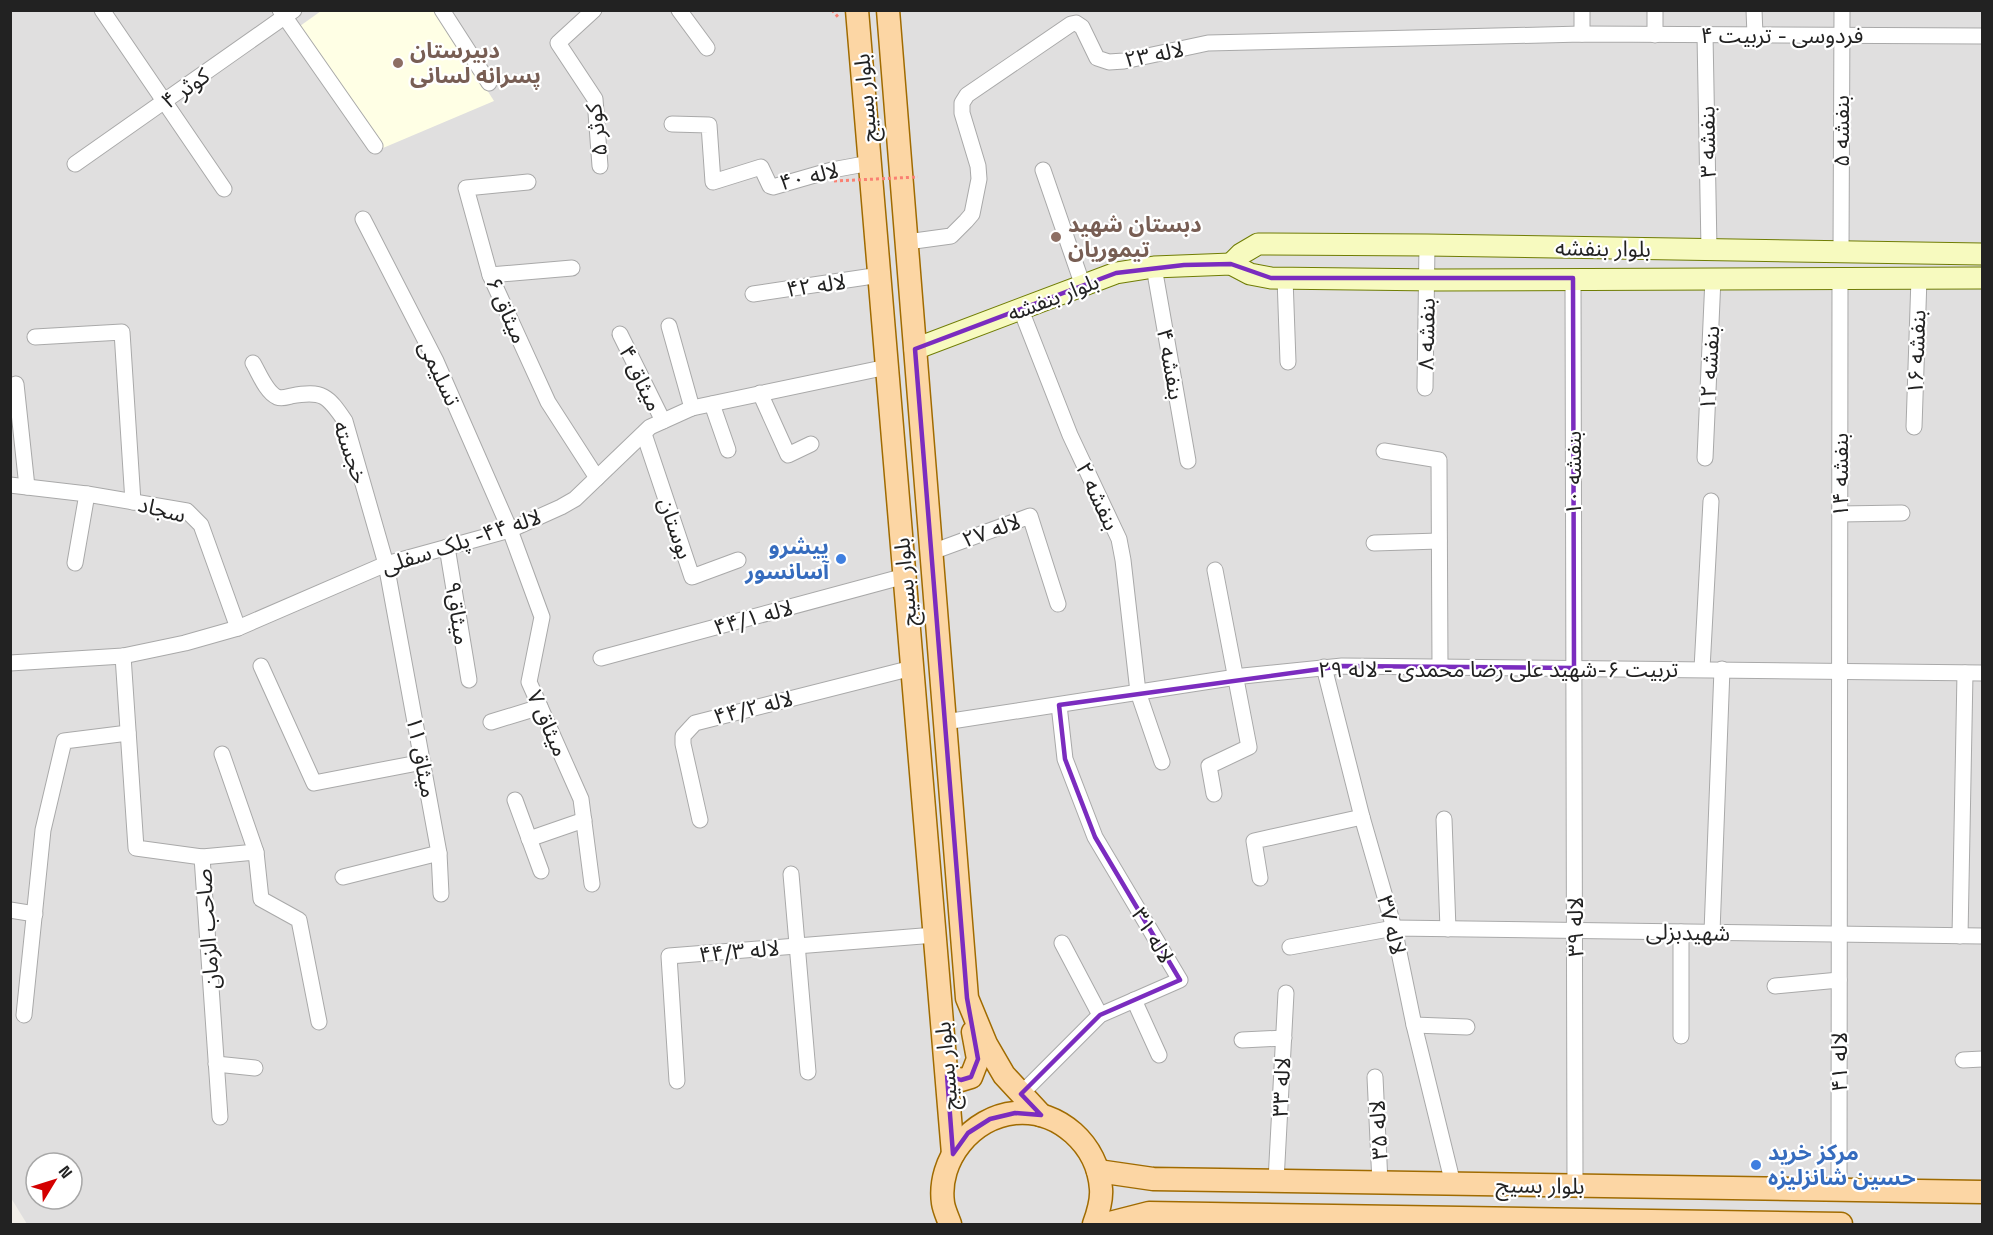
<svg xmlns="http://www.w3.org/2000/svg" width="1993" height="1235" font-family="'Space Grotesk','Noto Sans Arabic',sans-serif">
<rect width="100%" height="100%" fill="#f2efe9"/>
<path fill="#e0dfdf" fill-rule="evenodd" d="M11 11H1982V1224H27L11 1198ZM36 1163H72V1199H36Z"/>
<polygon fill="#ffffe5" points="321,11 437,11 494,101 383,148 300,26"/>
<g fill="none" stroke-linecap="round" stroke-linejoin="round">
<defs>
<g id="street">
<polyline points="102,10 224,189"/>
<polyline points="280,10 375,146"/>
<polyline points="442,10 489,83"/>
<polyline points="594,10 558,43 595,99 600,166"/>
<polyline points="679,10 707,48"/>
<polyline points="1655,10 1655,35"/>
<polyline points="1754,10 1755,35"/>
<polyline points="1582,34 1582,10"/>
<polyline points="1705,35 1709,249"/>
<polyline points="672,124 709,125 713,182 761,167 770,186 773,187 832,170 870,163"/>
<polyline points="75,164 294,10"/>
<polyline points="1043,170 1083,286"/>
<polyline points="528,182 466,188 490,275 548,402 597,478"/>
<polyline points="363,219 436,361 510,530 542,617 529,682 581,799 592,884"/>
<polyline points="907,242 951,236 966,221 972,214 979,179 978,166 962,113 962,103 967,95 1071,24 1076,23 1082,27 1097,58 1109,62 1124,61 1208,43 1582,34 1982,36"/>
<polyline points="1841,252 1842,10"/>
<polyline points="1154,267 1188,461"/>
<polyline points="490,275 572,268"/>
<polyline points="1285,278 1288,362"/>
<polyline points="1573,278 1575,1186"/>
<polyline points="753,294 880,275"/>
<polyline points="1021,310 1070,435 1119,539 1123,560 1138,692 1162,762"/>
<polyline points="669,326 692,408"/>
<polyline points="620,334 663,421"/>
<polyline points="35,337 122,332 133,502"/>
<path d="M253 363C259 373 266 392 277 397 282 399 287 397 291 396 323 390 328 396 345 421L386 564 439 853 343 877"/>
<polyline points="16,384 27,487"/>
<polyline points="1425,388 1427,245"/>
<polyline points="760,393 788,455 811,444"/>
<polyline points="712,404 728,450"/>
<polyline points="1914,427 1919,278"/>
<polyline points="644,434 692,577 738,560"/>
<polyline points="1384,451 1439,460 1440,666"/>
<polyline points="1705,458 1713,278"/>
<polyline points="10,485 87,494 187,511 201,525 238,628"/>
<polyline points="1840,514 1902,513"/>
<polyline points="1374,543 1439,541"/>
<polyline points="447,547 469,680"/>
<polyline points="932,552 1030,516 1058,604"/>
<polyline points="75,563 87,494"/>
<polyline points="123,656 136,848 202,857 220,1117"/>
<polyline points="601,658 905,576"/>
<polyline points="10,663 123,656 185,643 238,628 386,564 510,530 561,507 575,499 650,427 692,408 887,367"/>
<polyline points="261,666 314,783 423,762"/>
<polyline points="1324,667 1362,817 1394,928 1414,1025 1453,1184"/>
<polyline points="1702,669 1711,501"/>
<polyline points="491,722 540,707"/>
<polyline points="945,722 1243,676 1342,666 1982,673"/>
<polyline points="222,754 256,852"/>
<polyline points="1214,794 1209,766 1249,747 1215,570"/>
<polyline points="515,800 541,871"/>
<polyline points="1444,819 1448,929"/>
<polyline points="700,820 683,744 683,736 695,723 912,668"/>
<polyline points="529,839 584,820"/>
<polyline points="439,853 441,894"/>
<polyline points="202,857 256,852 261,899 299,920 319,1022"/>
<polyline points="791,874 808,1072"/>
<polyline points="1260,878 1254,841 1362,817"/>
<polyline points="10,910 35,914"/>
<polyline points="1712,932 1722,669"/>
<polyline points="1960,936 1965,673"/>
<polyline points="1062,943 1100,1015"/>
<polyline points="1290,947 1394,928 1982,936"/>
<polyline points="1775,986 1839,980"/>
<polyline points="1134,1000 1159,1055"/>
<polyline points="24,1015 43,830 64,741 128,733"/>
<polyline points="1414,1025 1467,1027"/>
<polyline points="1681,1036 1681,932"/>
<polyline points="1242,1040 1284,1038"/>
<polyline points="1963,1060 1982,1059"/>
<polyline points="216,1064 255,1068"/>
<polyline points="1375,1077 1380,1183"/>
<polyline points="677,1081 669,956 935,935"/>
<polyline points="1021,1094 1100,1015 1180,980 1095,837 1065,759 1059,705"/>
<polyline points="1276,1181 1286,993"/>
<polyline points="1839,1190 1840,278"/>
</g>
<g id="secondary">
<polyline points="1231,264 1241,254 1258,244 1427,245 1982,254"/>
<polyline points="915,349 1116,273 1154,267 1231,264 1250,274 1271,278 1437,280 1982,278"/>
</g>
<g id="primary">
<polyline points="857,10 953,1154"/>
<polyline points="888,10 967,998 986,1044 1004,1075 1041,1115"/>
<polyline points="947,1075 961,1080 971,1077 978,1059 973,1032"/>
<polyline points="1098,1171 1153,1179 1982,1192"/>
<path d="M950 1224C948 1218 944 1210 943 1203 937 1160 972 1117 1015 1113 1059 1109 1098 1145 1101 1189 1102 1201 1098 1213 1094 1224"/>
<polyline points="1106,1224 1149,1213 1841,1224"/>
</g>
</defs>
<use href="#street" stroke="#a9a9a9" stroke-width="17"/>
<use href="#secondary" stroke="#707d05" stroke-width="23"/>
<use href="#primary" stroke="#a06b00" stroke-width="25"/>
<polyline stroke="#fa8072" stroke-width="3" stroke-dasharray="3 3" stroke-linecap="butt" points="832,10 838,17"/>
<use href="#street" stroke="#fff" stroke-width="15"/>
<use href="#secondary" stroke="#f7fabf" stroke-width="21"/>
<use href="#primary" stroke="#fcd6a4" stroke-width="22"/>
<polyline stroke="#fa8072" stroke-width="3" stroke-dasharray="3 3" stroke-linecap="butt" points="834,181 918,177"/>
</g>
<path fill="none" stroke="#7b2cbf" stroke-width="4.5" stroke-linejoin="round" d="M1231 264 1271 278H1573L1574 668 1342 666 1059 705 1065 759 1095 837 1180 980 1100 1015 1021 1094 1041 1115 1015 1113 990 1119 968 1133 953 1154 947 1075 961 1080 971 1077 978 1059 967 998 915 349 1116 273 1184 265Z"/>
<g fill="#8d6e63" stroke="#fff" stroke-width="2">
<circle cx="398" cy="63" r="6"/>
<circle cx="1056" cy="237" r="6"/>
</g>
<g fill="#3f7fe0" stroke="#fff" stroke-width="2">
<circle cx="841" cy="559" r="6"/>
<circle cx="1756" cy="1165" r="6"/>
</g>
<g text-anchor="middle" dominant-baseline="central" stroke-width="4.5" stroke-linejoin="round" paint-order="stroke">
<g font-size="22" fill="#222" stroke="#fff">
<text x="1782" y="35">فردوسی - تربیت ۴</text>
<text transform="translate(1154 54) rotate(-11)">لاله ۲۳</text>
<text transform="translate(185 88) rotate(-35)">کوثر ۴</text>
<text transform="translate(865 98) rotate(-95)">بلوار بسیج</text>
<text transform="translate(596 130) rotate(-97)">کوثر ۵</text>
<text transform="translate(1841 131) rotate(-90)">بنفشه ۵</text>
<text transform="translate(1707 142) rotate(-91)">بنفشه ۳</text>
<text transform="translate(809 176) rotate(-13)">لاله ۴۰</text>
<text transform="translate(1603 248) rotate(1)">بلوار بنفشه</text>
<text transform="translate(816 285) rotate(-8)">لاله ۴۲</text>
<text transform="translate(1053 297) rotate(-21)">بلوار بنفشه</text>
<text transform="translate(507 310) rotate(66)">میثاق ۶</text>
<text transform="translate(1426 334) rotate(-89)">بنفشه ۸</text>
<text transform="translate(1916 352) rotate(-88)">بنفشه ۱۶</text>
<text transform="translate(1171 364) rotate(80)">بنفشه ۴</text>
<text transform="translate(1709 368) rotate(-87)">بنفشه ۱۲</text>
<text transform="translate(440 373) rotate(65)">تسلیمی</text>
<text transform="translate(641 378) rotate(64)">میثاق ۴</text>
<text transform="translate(351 452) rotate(71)">خجسته</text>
<text transform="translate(1573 473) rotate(-90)">بنفشه ۱۰</text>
<text transform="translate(1840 475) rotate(-90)">بنفشه ۱۴</text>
<text transform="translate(1098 496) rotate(65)">بنفشه ۲</text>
<text transform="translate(162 509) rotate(14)">سجاد</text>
<text transform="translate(676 528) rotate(71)">بوستان</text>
<text transform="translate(991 530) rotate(-20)">لاله ۲۷</text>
<text transform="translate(461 541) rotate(-18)">لاله ۴۴- پلک سفلی</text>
<text transform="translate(905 582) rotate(-95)">بلوار بسیج</text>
<text transform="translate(458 613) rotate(81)">میثاق۹</text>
<text transform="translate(753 617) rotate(-15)">لاله ۴۴/۱</text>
<text x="1498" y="669">تربیت ۶-شهید علی رضا محمدی - لاله ۲۹</text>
<text transform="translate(753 707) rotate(-14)">لاله ۴۴/۲</text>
<text transform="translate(548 723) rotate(66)">میثاق ۷</text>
<text transform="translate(422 757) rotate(79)">میثاق ۱۱</text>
<text transform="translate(1392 925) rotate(76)">لاله ۳۷</text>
<text transform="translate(1575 927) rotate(-90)">لاله ۳۹</text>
<text transform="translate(207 929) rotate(-94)">صاحب الزمان</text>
<text transform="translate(1688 932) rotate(1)">شهیدبزلی</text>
<text transform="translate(1153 935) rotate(59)">لاله ۳۱</text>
<text transform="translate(739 951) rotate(-5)">لاله ۴۴/۳</text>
<text transform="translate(1839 1062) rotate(-90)">لاله ۴۱</text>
<text transform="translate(946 1066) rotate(-95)">بلوار بسیج</text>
<text transform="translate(1281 1087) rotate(-87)">لاله ۳۳</text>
<text transform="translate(1378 1130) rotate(-93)">لاله ۳۵</text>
<text transform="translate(1540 1185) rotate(1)">بلوار بسیج</text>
</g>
<g font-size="22" font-weight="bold" fill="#785e54" stroke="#fff" text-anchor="start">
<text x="410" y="50">دبیرستان<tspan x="410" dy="25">پسرانه لسانی</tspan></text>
<text x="1068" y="224">دبستان شهید<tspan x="1068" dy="25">تیموریان</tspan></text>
</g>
<g font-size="22" font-weight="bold" fill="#366cbe" stroke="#fff" text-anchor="end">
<text x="829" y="546">پیشرو<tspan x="829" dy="25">آسانسور</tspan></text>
<text x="1768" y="1152" text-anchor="start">مرکز خرید<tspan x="1768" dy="25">حسین شانزلیزه</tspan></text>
</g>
</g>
<rect width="1993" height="1235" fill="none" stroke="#222222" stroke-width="24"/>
<g transform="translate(54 1181) rotate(52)"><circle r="28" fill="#ffffff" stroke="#a7a7a7" stroke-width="1.5"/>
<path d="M0-4.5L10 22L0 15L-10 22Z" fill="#d40000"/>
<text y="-9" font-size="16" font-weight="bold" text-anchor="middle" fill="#222222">N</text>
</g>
</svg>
